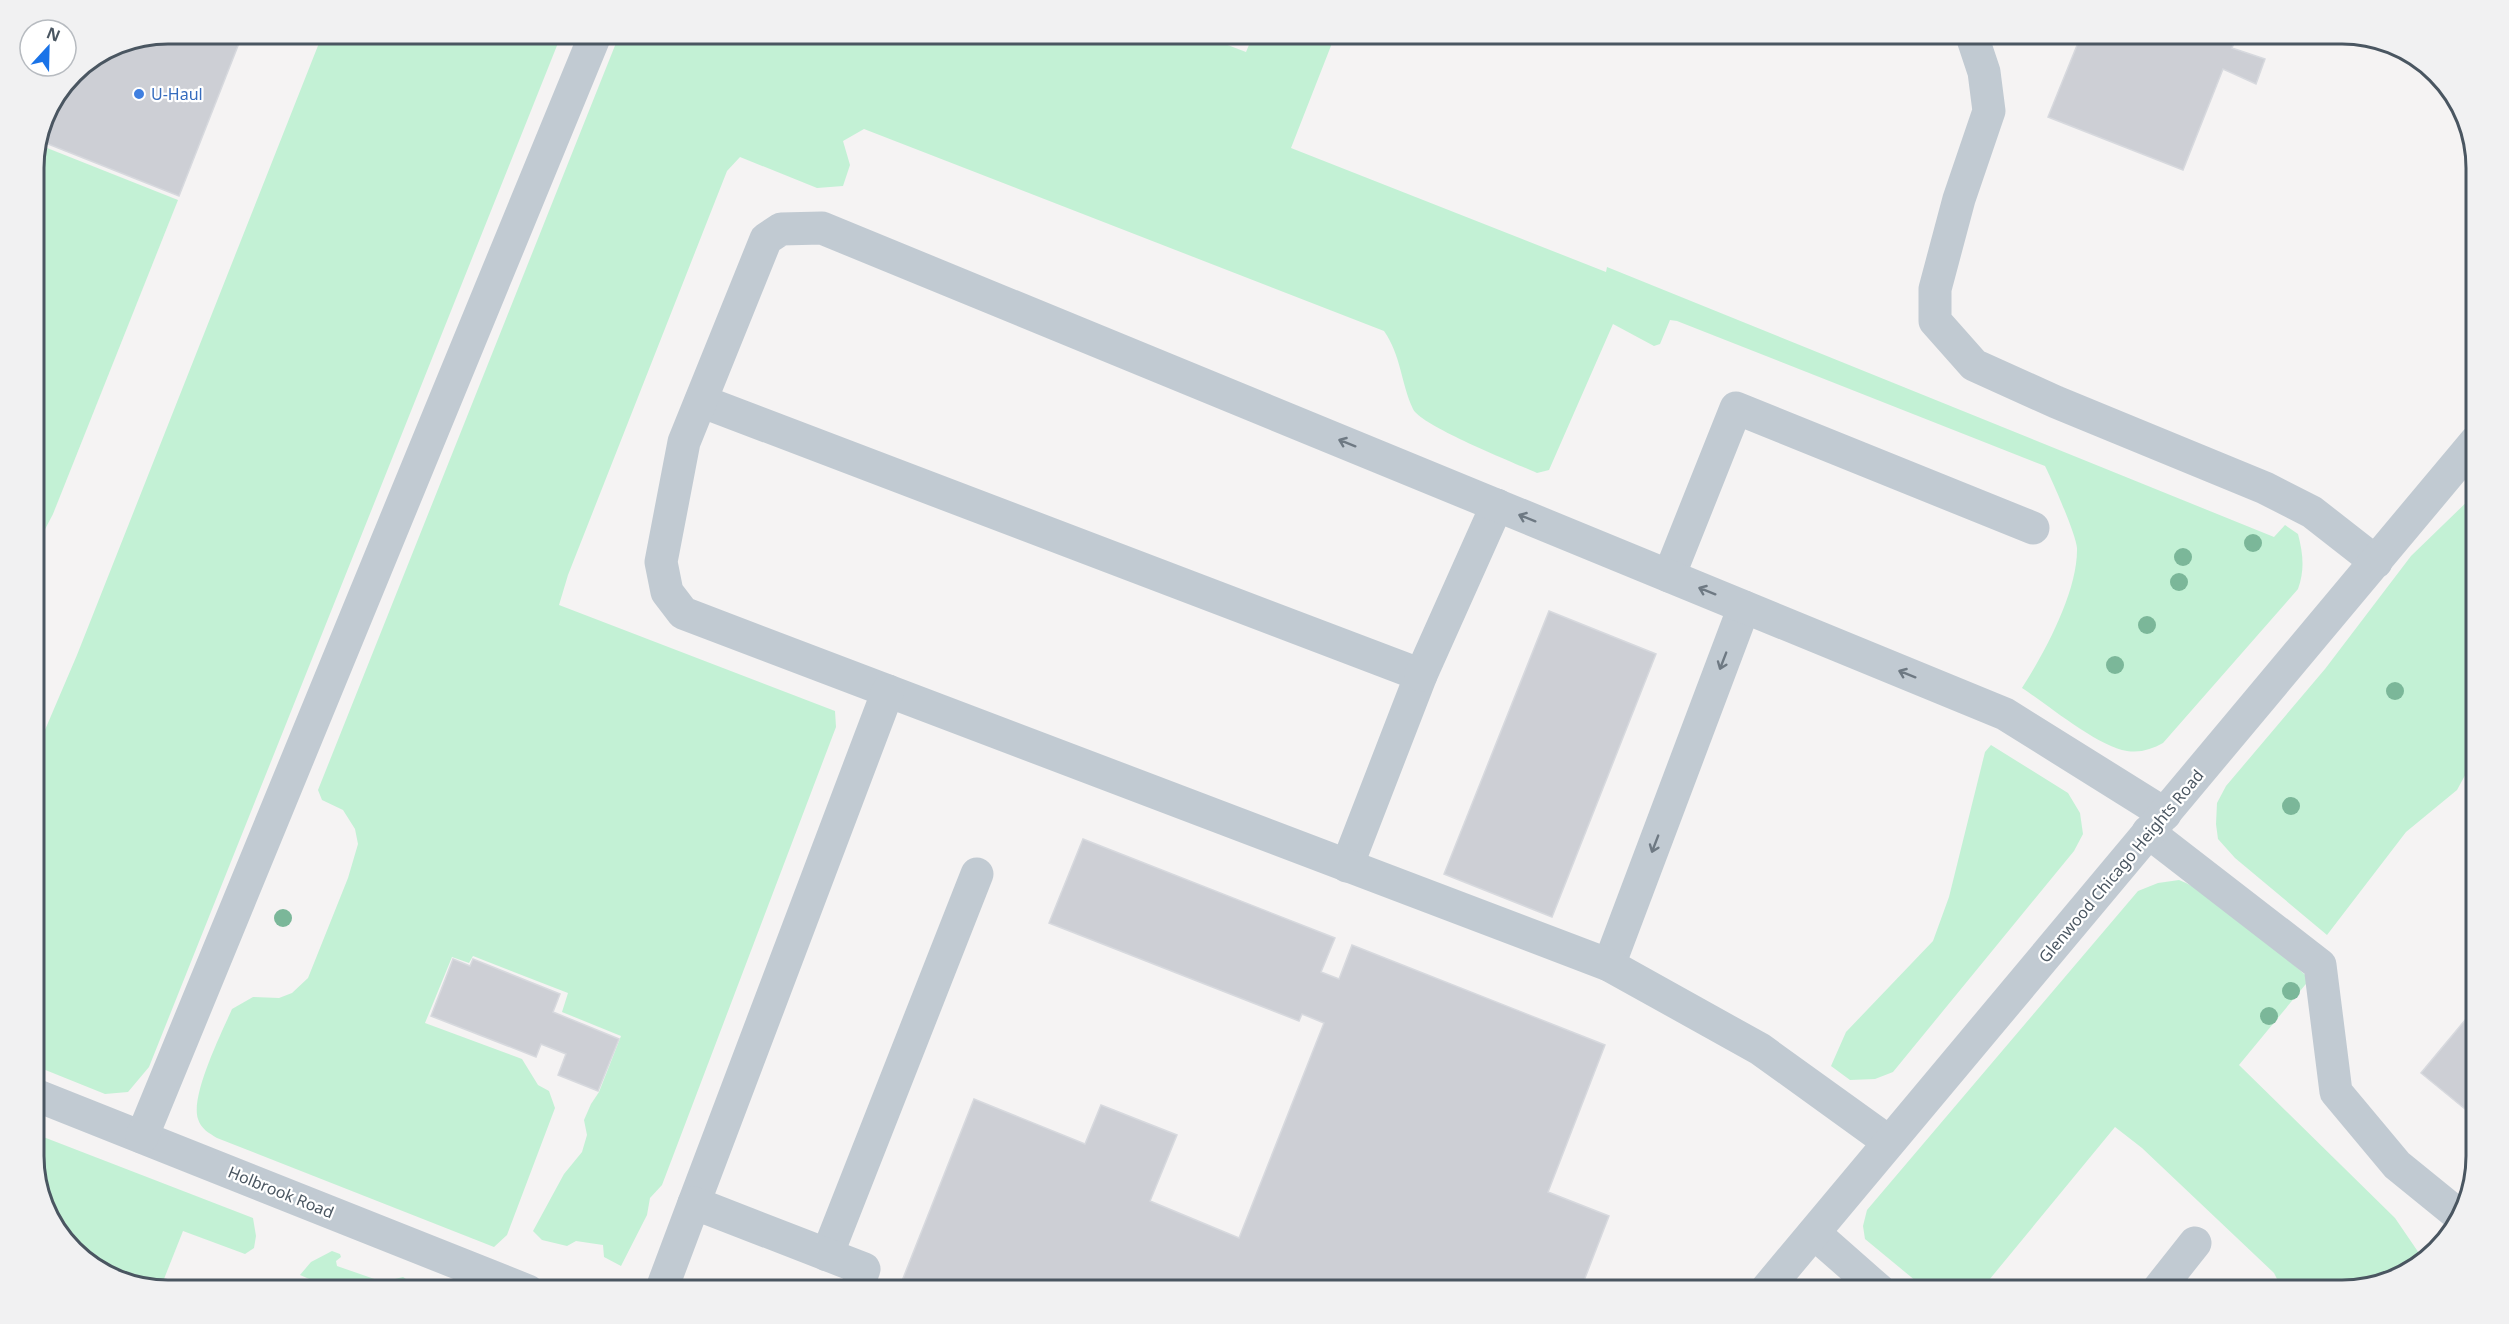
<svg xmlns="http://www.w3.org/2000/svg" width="2509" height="1324" font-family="'Noto Sans',sans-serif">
<rect width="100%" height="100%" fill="#f5f3f3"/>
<g fill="#c3f1d5">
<polygon points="323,33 562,33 149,1067 128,1092 105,1094 33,1065 33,758 77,655"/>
<path d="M620 33H1196L1246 52 1254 33H1336L1291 148 1606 272 1607 267 2274 537 2285 525 2298 534C2303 554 2305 569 2298 589L2163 743C2152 749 2141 753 2127 751 2098 747 2048 705 2022 688 2045 652 2078 591 2077 548 2076 534 2052 480 2045 466L1677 321 1670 320 1660 344 1654 346 1613 324 1549 470 1537 473C1515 463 1421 426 1413 409 1401 383 1401 355 1384 331L864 129 843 141 850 165 843 186 817 188 740 157 727 171 568 575 559 605 835 711 836 727 662 1185 650 1198 647 1215 621 1266 604 1257 603 1245 576 1241 567 1246 542 1240 533 1231 564 1174 582 1152 587 1135 584 1120 591 1104 599 1092 621 1036 562 1012 568 993 473 956 469 963 452 957 425 1023 522 1059 538 1085 549 1091 555 1108 507 1235 494 1247 217 1138C209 1133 201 1129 198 1119 190 1096 222 1032 232 1009L253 997 279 998 292 993 308 978 348 878 358 844 355 829 343 810 322 800 318 790Z"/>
<polygon points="37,144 178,200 53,514 42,535 33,542 33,159"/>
<polygon points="2476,493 2476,750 2469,768 2457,790 2406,832 2327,935 2235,858 2218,839 2216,824 2217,803 2226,786 2325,669 2411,556"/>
<polygon points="1991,745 2068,793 2080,813 2083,834 2074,851 1893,1072 1875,1079 1850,1080 1831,1066 1846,1032 1933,941 1949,897 1985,752"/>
<path d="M2179 880C2225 899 2272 947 2310 979L2239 1065 2395 1218 2423 1259 2409 1273 2342 1291H2283L2274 1273 2142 1148 2115 1127 1980 1291H1928L1865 1239 1863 1226 1867 1210 2138 891 2158 883Z"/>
<polygon points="33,1133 253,1218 256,1236 254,1248 245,1254 183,1231 160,1289 108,1277 56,1232 33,1166"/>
<polygon points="332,1251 340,1254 341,1257 336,1261 337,1266 383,1282 403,1277 406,1279 409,1291 337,1291 300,1275 311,1262"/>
</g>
<g fill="#cdcfd5" stroke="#d7d9de" stroke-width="1.5">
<polygon points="167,33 243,33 179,196 38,140 43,116 73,72 116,43"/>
<polygon points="2082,33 2238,33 2232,48 2265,59 2256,84 2223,69 2183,170 2048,117"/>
<polygon points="1549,611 1656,654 1552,917 1444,874"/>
<polygon points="1083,839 1335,938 1321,972 1339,979 1352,945 1605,1045 1548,1192 1609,1216 1580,1291 898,1291 974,1099 1085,1144 1101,1105 1177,1135 1150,1201 1239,1238 1324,1023 1302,1014 1299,1021 1049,923"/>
<polygon points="453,959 470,966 473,959 560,994 553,1012 619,1039 598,1091 558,1075 566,1054 541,1044 536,1057 431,1016"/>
<polygon points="2476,1007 2476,1118 2421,1073"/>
</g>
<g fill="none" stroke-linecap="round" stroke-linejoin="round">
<g stroke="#c1cad2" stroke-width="33">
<polyline points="1971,33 1984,72 1989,111 1959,199 1935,289 1935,321 1974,365 2056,402 2265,488 2312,512 2376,562"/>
<polyline points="701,401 1421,675 1347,866"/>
<polyline points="1669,576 1736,408 2033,528"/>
<polyline points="1421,675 1497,505"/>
<polyline points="2148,832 2320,965 2336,1092 2397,1165 2461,1217"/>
<polyline points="1609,965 1744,607"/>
<polyline points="33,1094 528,1291"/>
<polyline points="142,1137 596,33"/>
<polyline points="1889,1142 1760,1049 1609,965 683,613 667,592 661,562 684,442 766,239 781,229 822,228 2005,714 2165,814"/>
<polyline points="694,1203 888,691"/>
<polyline points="1814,1233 1880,1291"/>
<polyline points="827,1255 977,874"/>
<polyline points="661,1291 694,1203 864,1269 856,1291"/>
<polyline points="1765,1291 2476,441"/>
<polyline points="2157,1291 2195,1243"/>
</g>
</g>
<g fill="#7bb799">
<circle cx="2253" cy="543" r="9"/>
<circle cx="2183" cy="557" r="9"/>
<circle cx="2179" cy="582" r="9"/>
<circle cx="2147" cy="625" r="9"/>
<circle cx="2115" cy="665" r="9"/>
<circle cx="2395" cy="691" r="9"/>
<circle cx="2291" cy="806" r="9"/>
<circle cx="283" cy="918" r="9"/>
<circle cx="2291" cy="991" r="9"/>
<circle cx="2269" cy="1016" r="9"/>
</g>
<defs><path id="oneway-shaft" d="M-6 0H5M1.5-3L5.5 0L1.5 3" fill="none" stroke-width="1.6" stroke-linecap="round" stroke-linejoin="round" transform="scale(1.5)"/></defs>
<g stroke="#6e7983">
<use href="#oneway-shaft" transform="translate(1347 443) rotate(-158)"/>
<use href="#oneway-shaft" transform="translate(1527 518) rotate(-158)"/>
<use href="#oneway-shaft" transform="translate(1707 591) rotate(-158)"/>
<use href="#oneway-shaft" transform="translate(1723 661) rotate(111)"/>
<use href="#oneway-shaft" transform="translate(1907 674) rotate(-158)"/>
<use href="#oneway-shaft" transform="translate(1655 844) rotate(111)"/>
</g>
<circle fill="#3f7fe0" stroke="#fff" stroke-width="2" cx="139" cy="94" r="6"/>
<g text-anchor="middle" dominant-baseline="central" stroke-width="4.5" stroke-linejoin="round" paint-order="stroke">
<g font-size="16" fill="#366cbe" stroke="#fff" text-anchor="start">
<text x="151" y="94">U-Haul</text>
</g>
<g font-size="16" fill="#4a5661" stroke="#fff">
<text transform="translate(2121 866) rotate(-50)">Glenwood Chicago Heights Road</text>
<text transform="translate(281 1192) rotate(22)">Holbrook Road</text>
</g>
</g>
<path d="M0 0H2509V1324H0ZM168 44H2342A124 124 0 0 1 2466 168V1156A124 124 0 0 1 2342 1280H168A124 124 0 0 1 44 1156V168A124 124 0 0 1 168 44Z" fill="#f1f1f2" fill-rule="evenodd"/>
<path fill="none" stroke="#4a5661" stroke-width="3" d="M168 44H2342A124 124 0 0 1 2466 168V1156A124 124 0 0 1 2342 1280H168A124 124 0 0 1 44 1156V168A124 124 0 0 1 168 44Z"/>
<g transform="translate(48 48) rotate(22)"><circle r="28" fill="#ffffff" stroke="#b7bbc0" stroke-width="1.5"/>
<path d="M0-4.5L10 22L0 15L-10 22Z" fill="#1a73e8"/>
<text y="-9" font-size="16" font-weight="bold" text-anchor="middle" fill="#4a5661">N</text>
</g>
</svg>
